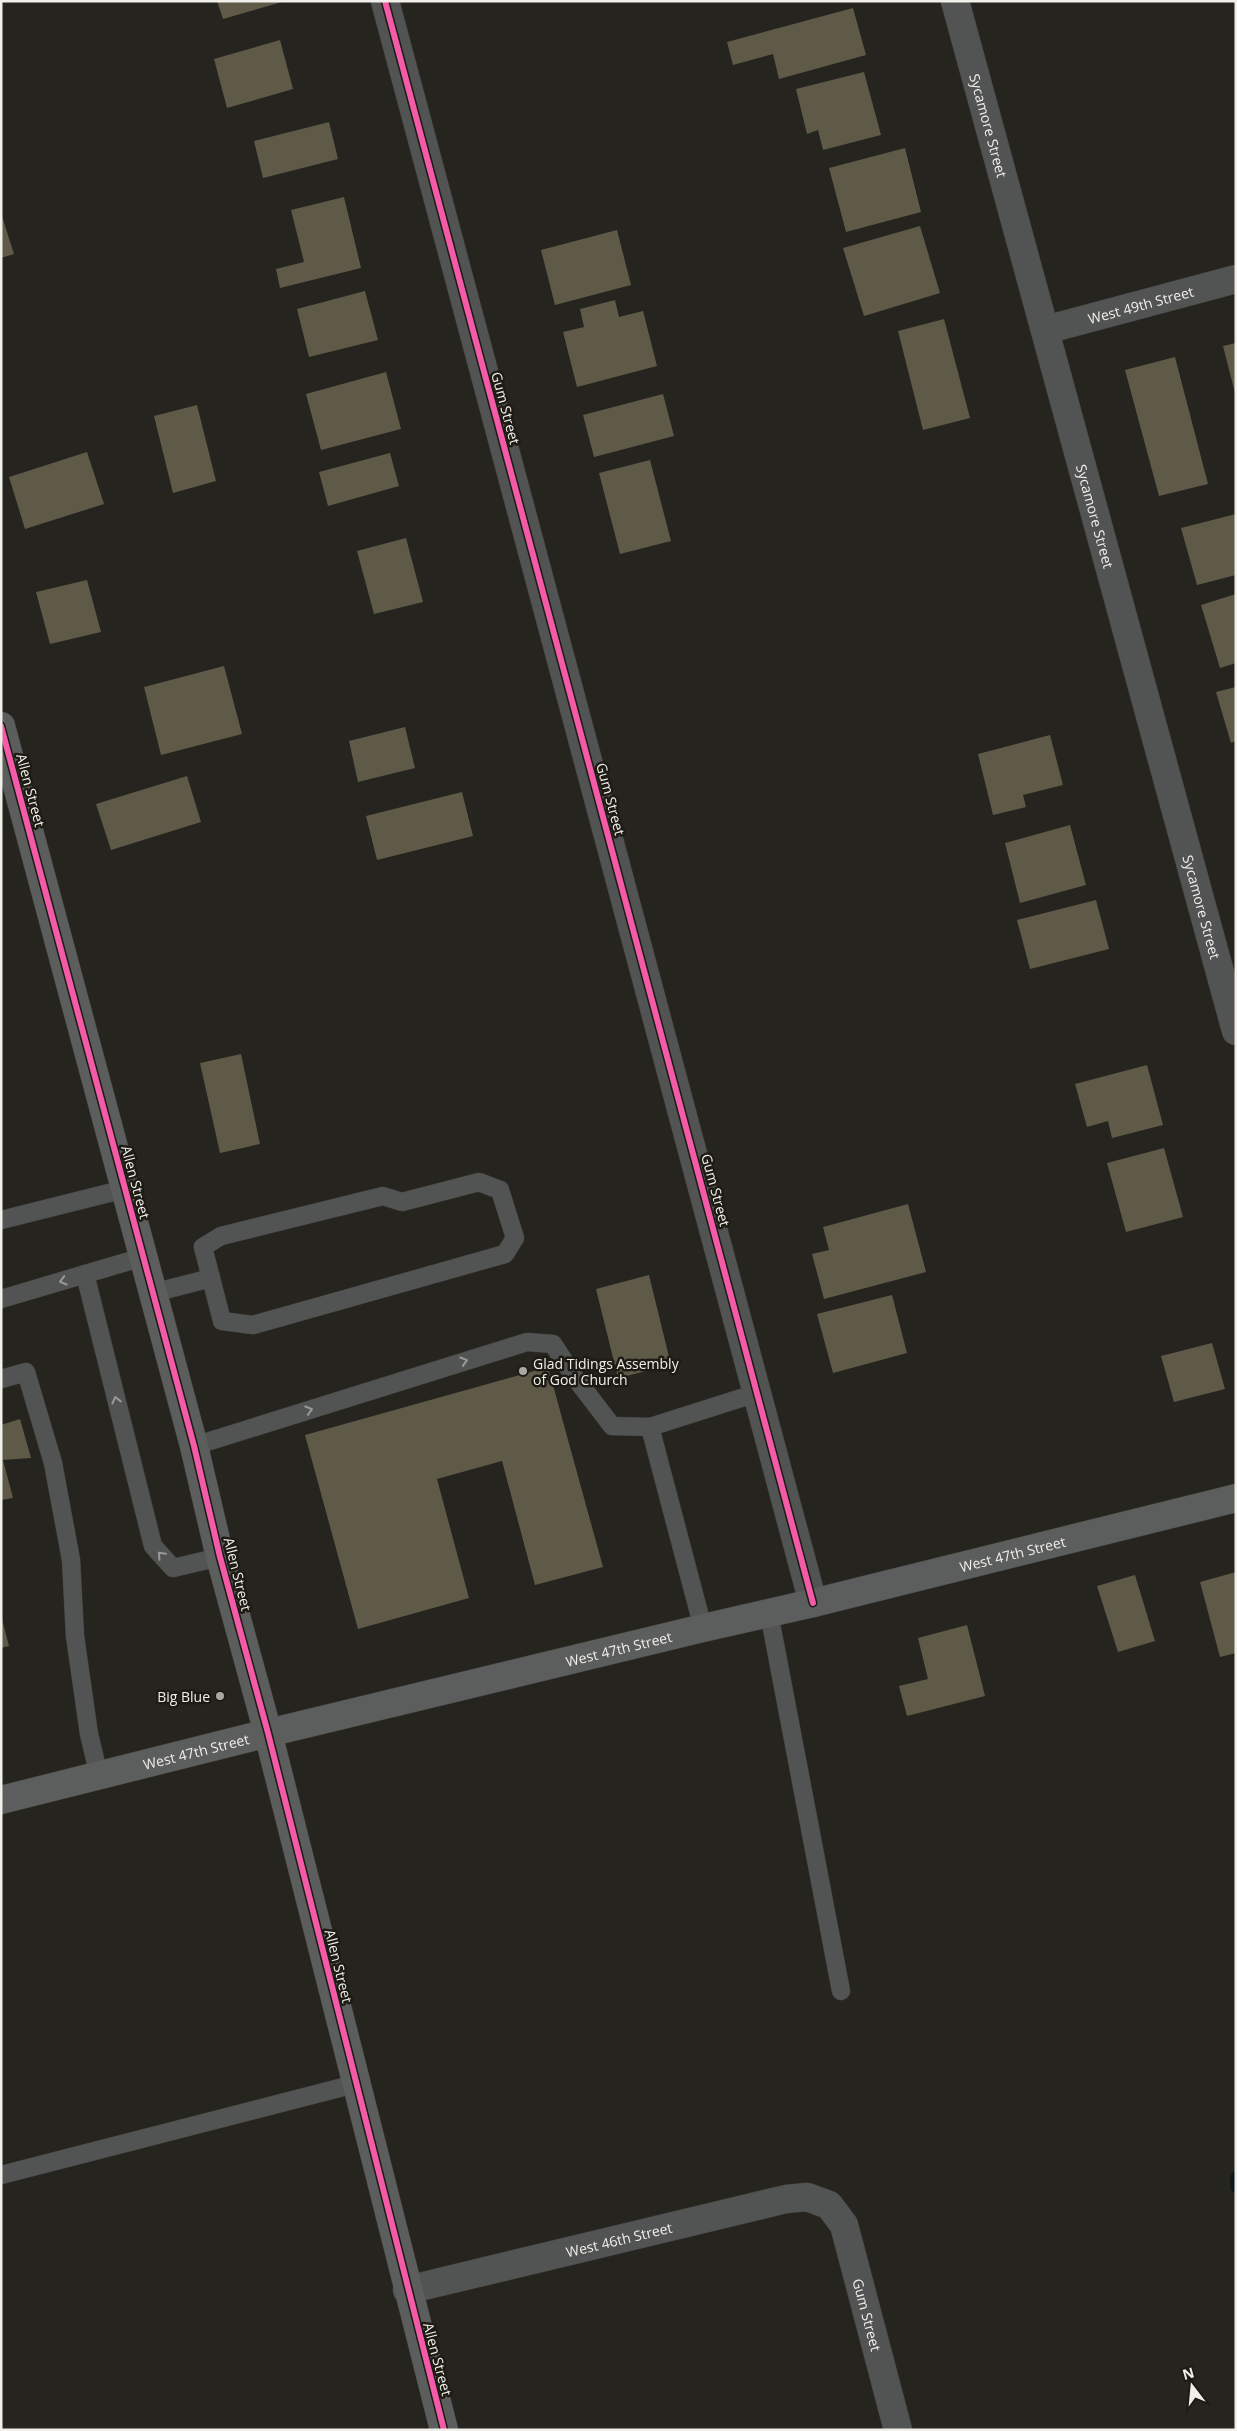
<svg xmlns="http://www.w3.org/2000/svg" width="1237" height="2431" font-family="'Open Sans',sans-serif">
<rect width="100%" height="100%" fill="#25241f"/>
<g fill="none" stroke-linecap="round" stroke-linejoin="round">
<polyline stroke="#0a171b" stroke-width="11" points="1236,2177 1236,2187"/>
</g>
<g fill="#5f5a47">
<polygon points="217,1 282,1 282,2 223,19"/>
<polygon points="853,8 866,55 779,79 773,54 733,65 727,42"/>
<polygon points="280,40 293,89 227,108 214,59"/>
<polygon points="864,72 881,135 823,150 818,130 807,134 796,89"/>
<polygon points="329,122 338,159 263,178 254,141"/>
<polygon points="905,148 921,212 846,232 829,168"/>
<polygon points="344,197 361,268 280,288 276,269 304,262 291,210"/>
<polygon points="1,213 14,254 1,258"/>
<polygon points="920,226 940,293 864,316 843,248"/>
<polygon points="617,230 631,285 555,305 541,250"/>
<polygon points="365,291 378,340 309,357 297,309"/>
<polygon points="615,300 619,317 643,311 657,366 577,387 563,332 584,327 580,309"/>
<polygon points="944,319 970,418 923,430 898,331"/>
<polygon points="1236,343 1236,393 1235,393 1223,346"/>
<polygon points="1175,357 1208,484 1159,496 1125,370"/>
<polygon points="386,372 401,429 321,450 306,394"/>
<polygon points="663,394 674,436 594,457 583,415"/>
<polygon points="197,405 216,481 173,493 154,416"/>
<polygon points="87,452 104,504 25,529 9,477"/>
<polygon points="390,453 399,486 328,506 319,472"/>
<polygon points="650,460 671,541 620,554 599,473"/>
<polygon points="1236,514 1236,575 1197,585 1181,528"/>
<polygon points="406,538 423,602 374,614 357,551"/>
<polygon points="87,580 101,632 50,644 36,592"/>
<polygon points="1236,594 1236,663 1220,668 1201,605"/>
<polygon points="224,666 242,734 161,755 144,687"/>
<polygon points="1236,687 1236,741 1231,743 1216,692"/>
<polygon points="405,727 415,768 358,782 349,741"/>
<polygon points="1050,735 1063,785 1023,795 1026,807 993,815 978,754"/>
<polygon points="187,776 201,822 111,850 96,804"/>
<polygon points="462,792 473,836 377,860 366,816"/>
<polygon points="1070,825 1086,885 1020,903 1005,843"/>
<polygon points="1096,900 1109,949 1030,969 1017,920"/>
<polygon points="241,1054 260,1144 220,1153 200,1063"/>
<polygon points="1147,1065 1163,1125 1112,1138 1108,1121 1087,1127 1075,1084"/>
<polygon points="1164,1148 1183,1217 1126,1232 1107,1163"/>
<polygon points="908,1204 926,1272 824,1299 812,1254 829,1250 823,1227"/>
<polygon points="649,1275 671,1365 618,1378 596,1289"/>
<polygon points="892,1295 907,1353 833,1373 817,1314"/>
<polygon points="1212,1343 1225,1389 1174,1402 1161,1356"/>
<polygon points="548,1367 603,1567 535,1585 502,1461 437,1479 469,1598 358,1629 305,1435"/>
<polygon points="20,1419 31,1458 3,1460 13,1498 1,1500 1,1425"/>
<polygon points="1236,1572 1236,1653 1220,1657 1200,1582"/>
<polygon points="1135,1575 1155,1641 1118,1652 1097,1586"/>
<polygon points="1,1615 9,1646 1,1648"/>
<polygon points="967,1625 985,1696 907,1716 899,1686 928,1679 918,1638"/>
</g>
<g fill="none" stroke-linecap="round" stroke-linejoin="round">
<defs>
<g id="lane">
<polygon points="479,1182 500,1190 515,1238 505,1254 253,1325 222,1321 203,1247 221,1236 383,1196 402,1202"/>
<polyline points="1,1220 125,1189"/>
<polyline points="85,1274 153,1546 173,1568 220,1557"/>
<polyline points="153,1293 211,1278"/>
<polyline points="1,1299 143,1257"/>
<polyline points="1,1379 26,1372 53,1463 71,1560 75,1636 89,1734 99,1776"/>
<polyline points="650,1427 703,1628"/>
<polyline points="194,1446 527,1342 553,1344 573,1375 612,1426 650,1427 757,1393"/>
<polyline points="769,1613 841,1991"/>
<polyline points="1,2175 355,2084"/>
</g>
<g id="street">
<polyline points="385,1 813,1603"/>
<path id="s1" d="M955 1 1236 1031"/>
<path id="s2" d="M1045 330 1236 279"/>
<path id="s3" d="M407 2290 786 2199 807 2197 829 2205 844 2225 898 2430"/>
</g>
<g id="secondary">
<polyline points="1,726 194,1446 220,1557 268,1733 444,2430"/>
<path id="s4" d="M1 1800 268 1733 703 1628 813 1603 1236 1498"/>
</g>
</defs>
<use href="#lane" stroke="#41403c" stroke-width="19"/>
<use href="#street" stroke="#41403c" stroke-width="29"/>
<use href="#secondary" stroke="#41403c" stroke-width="29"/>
<use href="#lane" stroke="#525353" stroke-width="18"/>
<use href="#street" stroke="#525353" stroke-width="28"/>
<use href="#secondary" stroke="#5c5e5d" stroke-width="28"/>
<defs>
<g id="cycleway">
<polyline points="385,1 813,1603"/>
<polyline points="1,726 194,1446 220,1557 268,1733 444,2430"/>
</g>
</defs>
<use href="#cycleway" stroke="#1d1b14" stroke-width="9"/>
<use href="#cycleway" stroke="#f35aa7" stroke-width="6"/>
</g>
<defs><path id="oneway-chevron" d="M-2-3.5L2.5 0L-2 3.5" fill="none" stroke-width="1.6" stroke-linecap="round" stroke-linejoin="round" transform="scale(1.25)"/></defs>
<g stroke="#999997">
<use href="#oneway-chevron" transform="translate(63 1281) rotate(164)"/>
<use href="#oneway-chevron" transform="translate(464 1361) rotate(-17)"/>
<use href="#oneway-chevron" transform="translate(116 1400) rotate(-104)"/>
<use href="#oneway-chevron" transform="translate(309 1410) rotate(-17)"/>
<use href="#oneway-chevron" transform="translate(161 1555) rotate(-133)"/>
</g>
<g fill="#a9a8a3" stroke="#1d1b14" stroke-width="2">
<circle cx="523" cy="1371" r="5"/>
<circle cx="220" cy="1696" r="5"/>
</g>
<g text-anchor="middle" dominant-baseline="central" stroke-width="5" stroke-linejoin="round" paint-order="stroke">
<g font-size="14" fill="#f0efea" stroke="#1d1b14">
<text stroke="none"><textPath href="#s1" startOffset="129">Sycamore Street</textPath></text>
<text stroke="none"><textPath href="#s2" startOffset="99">West 49th Street</textPath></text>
<text transform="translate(506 408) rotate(75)">Gum Street</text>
<text stroke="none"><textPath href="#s1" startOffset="534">Sycamore Street</textPath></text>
<text transform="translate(31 790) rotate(75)">Allen Street</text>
<text transform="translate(611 799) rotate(75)">Gum Street</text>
<text stroke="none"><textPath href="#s1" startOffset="939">Sycamore Street</textPath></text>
<text transform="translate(136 1182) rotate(75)">Allen Street</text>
<text transform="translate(716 1190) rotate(75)">Gum Street</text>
<text stroke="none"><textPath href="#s4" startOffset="1041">West 47th Street</textPath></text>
<text transform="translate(238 1574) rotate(76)">Allen Street</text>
<text stroke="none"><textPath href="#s4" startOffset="636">West 47th Street</textPath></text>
<text stroke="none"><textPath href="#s4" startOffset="201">West 47th Street</textPath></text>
<text transform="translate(339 1966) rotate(76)">Allen Street</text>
<text stroke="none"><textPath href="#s3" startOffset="218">West 46th Street</textPath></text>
<text stroke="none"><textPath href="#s3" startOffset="552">Gum Street</textPath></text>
<text transform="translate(438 2359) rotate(75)">Allen Street</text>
</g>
<g font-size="14" fill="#f0efea" stroke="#1d1b14" text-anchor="start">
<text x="533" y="1363">Glad Tidings Assembly<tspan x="533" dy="16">of God Church</tspan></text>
<text x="210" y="1696" text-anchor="end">Big Blue</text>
</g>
</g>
<rect width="1237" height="2431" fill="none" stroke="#f0efea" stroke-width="5"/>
<g transform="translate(1192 2386) rotate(344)" stroke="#1d1b14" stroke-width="4" paint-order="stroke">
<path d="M0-4L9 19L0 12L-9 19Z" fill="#f0efea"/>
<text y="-8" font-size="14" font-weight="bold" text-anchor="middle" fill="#f0efea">N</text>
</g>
</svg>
